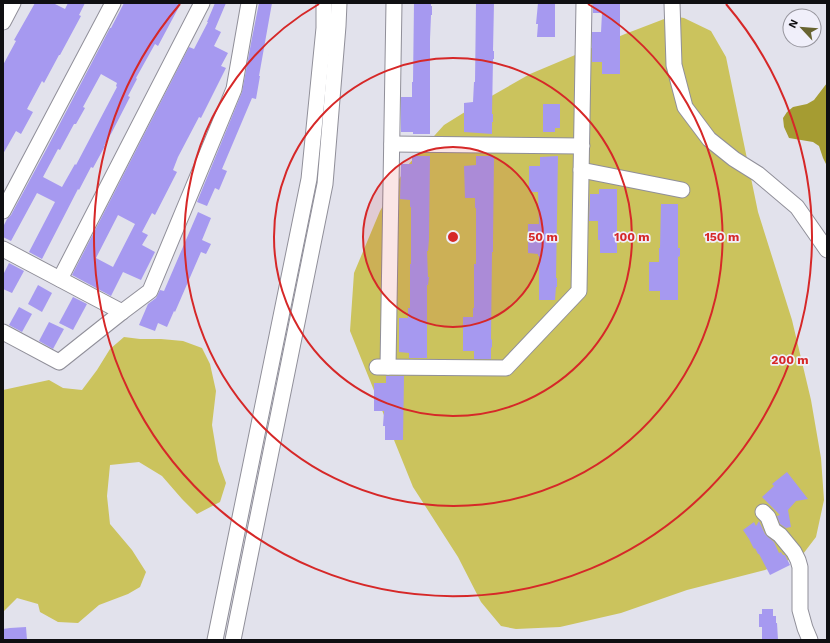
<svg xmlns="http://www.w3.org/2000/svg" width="830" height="643" font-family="'Work Sans',sans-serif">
<rect width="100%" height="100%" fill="#e2e2ec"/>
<g fill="#cbc35d">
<polygon points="672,16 684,18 711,31 726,57 758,212 792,320 811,400 821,458 824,500 816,537 803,554 765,570 687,590 621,613 560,627 516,629 501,626 481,602 458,557 413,487 350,331 354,273 380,211 407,166 444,125 481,102 530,74 625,34"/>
<polygon points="124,337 140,339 161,339 183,341 202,348 210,364 216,391 212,425 218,461 226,483 220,502 197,514 182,499 162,476 139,462 110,465 107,496 110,524 132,550 146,572 140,587 128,594 99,605 78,623 58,622 40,612 38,604 17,598 3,612 3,390 49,380 63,388 82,390 97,370 110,349"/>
</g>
<polygon fill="#a59c32" points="827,83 827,166 823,158 819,146 813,142 789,138 784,127 783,118 787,112 793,107 807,104 814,100"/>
<g fill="#a699f0" fill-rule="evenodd">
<polygon points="35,3 53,3 65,9 68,3 85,3 79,15 81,16 60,55 59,55 44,83 42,81 27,109 33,112 21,134 16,131 3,154 3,65 16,41 14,40"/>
<path d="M124 3H181L158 46 155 44 136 78 137 79 128 96 130 97 112 132 104 146H105L93 168 91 167 79 190 78 189 42 259 29 252 55 202 37 193 11 241 3 237V227L7 219 11 215 46 150 110 28H111ZM101 74 117 83 116 86 117 87 76 165 75 164 62 187 43 177 58 149 60 150 74 124H76L85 108 83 107Z"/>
<path d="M215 3H226L215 29 221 32 214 46 228 53 221 66 226 68 201 118 199 117 178 157 173 170 177 172 155 215 152 213 142 232 148 235 142 245 155 252 141 280 123 272 111 296 72 275 189 47 194 49 208 22H207ZM118 215 135 224 113 267 96 258Z"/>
<polygon points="259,3 272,3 259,76 260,76 256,99 252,98 222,169 227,171 219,190 215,188 207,206 197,202 242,92 252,38"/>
<polygon points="414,3 431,3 431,6 432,6 432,15 431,15 430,39 430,134 413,134 413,132 401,132 401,97 412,97 412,82 413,82"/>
<polygon points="476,3 494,3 493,51 494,51 494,59 493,59 492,114 493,114 493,122 492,122 492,134 464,132 464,103 473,102 474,82 475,82"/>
<polygon points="538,3 555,3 555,37 537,37 538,24 536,24"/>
<polygon points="593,3 620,3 620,74 602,74 602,62 592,62 592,32 601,32 602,13 593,13"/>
<polygon points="543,104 560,104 560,128 555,128 555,132 543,132"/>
<polygon points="412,156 430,156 429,239 428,251 427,251 428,277 429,277 428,285 427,285 427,358 409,358 409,353 399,352 399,318 408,318 408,308 410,308 410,264 411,264 411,207 410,207 410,200 400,199 401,164 412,164"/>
<polygon points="476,156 494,156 493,240 493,252 492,252 491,339 492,340 492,347 491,348 491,359 474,359 474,351 463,351 463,317 473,317 473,308 474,308 474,264 476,264 476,208 475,208 475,198 465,198 464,166 476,165"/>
<polygon points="558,156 556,278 557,278 557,287 556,287 555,300 539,300 539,256 538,256 538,254 528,253 528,224 539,224 538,192 529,192 529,166 540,166 540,157"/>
<polygon points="599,189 617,189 617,253 600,253 600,240 598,240 598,221 589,221 590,194 599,194"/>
<polygon points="661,204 678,204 678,248 680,248 680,256 678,257 678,300 660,300 660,291 649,291 649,262 659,262 659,248 660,248"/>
<polygon points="198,212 211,218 202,240 211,244 206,254 201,252 175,312 174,311 167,327 158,323 155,331 139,325 148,304 156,298 160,290 164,291"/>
<polygon points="9,263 24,271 12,293 3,289 3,275"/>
<polygon points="38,285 52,293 42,312 28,304"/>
<polygon points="73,297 87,304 73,330 59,323"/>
<polygon points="19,307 32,314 22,332 9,325"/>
<polygon points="49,322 64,329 53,349 39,341"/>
<polygon points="386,376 404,376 403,440 385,440 385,426 383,426 384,411 374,411 374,383 386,383"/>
<polygon points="787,472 808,499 796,501 788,510 791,527 786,528 780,524 777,516 780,515 762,497 774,486 772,484"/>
<polygon points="759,521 765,534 768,537 774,542 779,553 781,552 783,555 785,555 790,565 770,575 759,554 758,554 755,548 754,549 749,539 743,530 754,522 756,526"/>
<polygon points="762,609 773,609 773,616 776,616 776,623 777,623 778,640 762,640 762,627 759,627 759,614 762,614"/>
<polygon points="26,627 27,640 3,640 3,629 10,628"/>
</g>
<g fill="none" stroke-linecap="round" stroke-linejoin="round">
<defs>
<g id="minor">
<polyline points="672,3 674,65 685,107 709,139 734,159 758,174 797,207 827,250"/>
<polyline points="3,22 13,3"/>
<polyline points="392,144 582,146"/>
<polyline points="581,170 682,190"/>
<polyline points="3,211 113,3"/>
<polyline points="3,249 122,312"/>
<polyline points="60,279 202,3"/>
<polyline points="3,332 59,362 122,312 150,291 234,89 249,3"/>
<polyline points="377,367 506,368 579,291 584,3"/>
<polyline points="388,367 394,3"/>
<polyline points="763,512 768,517 773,530 780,535 794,552 798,560 800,567 800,610 805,628 810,640"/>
<polyline points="215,640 309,179 324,28 324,3"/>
<polyline points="233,640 325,184 338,26 339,3"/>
</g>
</defs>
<use href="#minor" stroke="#908f99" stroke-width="17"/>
<use href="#minor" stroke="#fff" stroke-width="15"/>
</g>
<circle cx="453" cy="237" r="90" fill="#d62828" fill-opacity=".12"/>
<g fill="none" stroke="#d62828" stroke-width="2">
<circle cx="453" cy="237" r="90"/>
<circle cx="453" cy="237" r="179"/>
<path d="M588 4A269 269 0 1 1 319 4"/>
<path d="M726 4A359 359 0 1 1 180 4"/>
</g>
<circle cx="453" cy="237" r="6" fill="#d62828" stroke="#f0effa" stroke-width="2"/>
<g font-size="12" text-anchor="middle" font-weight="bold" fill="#d62828" stroke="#f0effa" stroke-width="3.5" stroke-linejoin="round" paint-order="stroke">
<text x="543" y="241">50 m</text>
<text x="632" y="241">100 m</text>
<text x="722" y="241">150 m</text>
<text x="790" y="364">200 m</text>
</g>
<rect width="830" height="643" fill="none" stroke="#0f0f12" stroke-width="8"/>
<g transform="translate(802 28) rotate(296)"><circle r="19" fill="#f0effa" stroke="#96959d"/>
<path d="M0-3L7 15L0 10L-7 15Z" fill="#686431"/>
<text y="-6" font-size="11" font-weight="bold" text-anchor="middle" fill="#0f0f12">N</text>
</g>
</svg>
